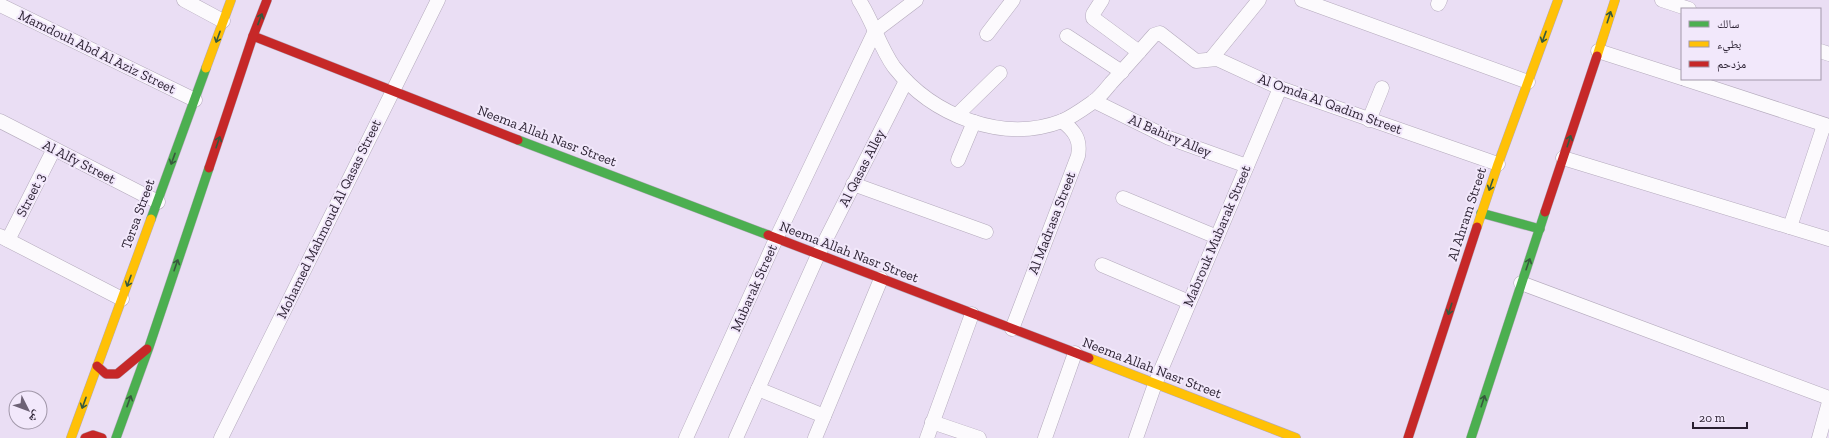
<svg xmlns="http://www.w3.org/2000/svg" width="1829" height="438" font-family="'Zilla Slab','Noto Naskh Arabic',serif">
<rect width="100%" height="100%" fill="#eadef4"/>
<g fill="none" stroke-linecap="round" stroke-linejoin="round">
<defs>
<g id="street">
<polyline points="184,0 223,21"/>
<path d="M859 0C873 21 879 46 894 67 932 115 1002 144 1062 121 1072 117 1083 109 1093 102 1100 97 1106 89 1111 83 1126 67 1140 51 1154 35L1160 33 1196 61 1217 59 1280 88 1498 164"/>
<polyline points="1102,0 1093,14 1093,18 1139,52"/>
<polyline points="1302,0 1528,82"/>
<polyline points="1662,0 1689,9"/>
<polyline points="1438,4 1440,0"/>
<polyline points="0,5 195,100"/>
<polyline points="987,34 1013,0"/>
<polyline points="1067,36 1122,72"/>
<polyline points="1598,51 1682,78"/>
<polyline points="1820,51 1829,54"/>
<polyline points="1211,59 1259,0"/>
<polyline points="1685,79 1829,126"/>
<polyline points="1094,101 1169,138 1247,166"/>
<polyline points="957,115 1000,73"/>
<polyline points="1369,120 1382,88"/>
<polyline points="0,121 158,202"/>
<polyline points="1563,158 1829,239"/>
<polyline points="958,160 974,122"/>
<polyline points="853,184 986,232"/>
<polyline points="1123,198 1217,237"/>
<polyline points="1790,227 1824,125"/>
<polyline points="0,236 122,299"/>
<polyline points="8,240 54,149"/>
<polyline points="1102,265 1189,302"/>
<polyline points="1521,283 1829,398"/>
<path d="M1012 329 1078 156C1081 140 1075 131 1062 121"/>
<polyline points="758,389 824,416"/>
<polyline points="932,422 979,438"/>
<polyline points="221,438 438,0"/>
<polyline points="686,438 776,239 875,31 916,0"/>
<polyline points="736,438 818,255 906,81"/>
<polyline points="815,438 881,279"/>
<polyline points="927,438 972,314"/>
<polyline points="1045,438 1075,353"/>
<polyline points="1136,438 1155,384 1280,88"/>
<polyline points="1819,438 1829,402"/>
</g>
<g id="fast">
<polyline points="518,140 768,235"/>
<polyline points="1481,213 1540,229"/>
<polyline points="151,219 206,68"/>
<polyline points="116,438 149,347 209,168"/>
<polyline points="1471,438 1545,212"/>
</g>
<g id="slow">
<polyline points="1597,56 1615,0"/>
<polyline points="206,68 231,0"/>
<polyline points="1477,227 1498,164 1558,0"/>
<polyline points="1089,358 1296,438"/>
<polyline points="71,438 151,219"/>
</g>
<g id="jam">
<polyline points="253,36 518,140"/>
<polyline points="209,168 253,36 267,0"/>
<polyline points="1545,212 1597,56"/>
<polyline points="768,235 1089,358"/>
<polyline points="97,366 106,374 117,374 147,349"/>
<polyline points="85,438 93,435 102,438"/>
<polyline points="1408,438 1477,227"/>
</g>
</defs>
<use href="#street" stroke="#b4aabc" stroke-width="15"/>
<use href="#fast" stroke="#b4aabc" stroke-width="10"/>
<use href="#slow" stroke="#b4aabc" stroke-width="10"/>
<use href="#jam" stroke="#b4aabc" stroke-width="10"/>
<use href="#street" stroke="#fcfafd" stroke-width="14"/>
<use href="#fast" stroke="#4caf50" stroke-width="9"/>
<use href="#slow" stroke="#ffc107" stroke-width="9"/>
<use href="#jam" stroke="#c62828" stroke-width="9"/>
</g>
<defs><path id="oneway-shaft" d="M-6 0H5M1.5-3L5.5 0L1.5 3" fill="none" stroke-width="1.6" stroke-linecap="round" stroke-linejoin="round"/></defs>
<g stroke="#37593d">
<use href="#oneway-shaft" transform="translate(1609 17) rotate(-72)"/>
<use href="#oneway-shaft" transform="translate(260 19) rotate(-69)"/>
<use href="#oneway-shaft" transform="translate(218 37) rotate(110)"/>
<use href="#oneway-shaft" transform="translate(1544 37) rotate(110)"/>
<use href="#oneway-shaft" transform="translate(1569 141) rotate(-72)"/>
<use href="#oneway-shaft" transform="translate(218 142) rotate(-71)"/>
<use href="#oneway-shaft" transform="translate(173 159) rotate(110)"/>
<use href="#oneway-shaft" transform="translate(1491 185) rotate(109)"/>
<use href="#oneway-shaft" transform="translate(1528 264) rotate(-71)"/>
<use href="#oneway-shaft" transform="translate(176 265) rotate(-71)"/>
<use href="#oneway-shaft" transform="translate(129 281) rotate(110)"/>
<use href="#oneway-shaft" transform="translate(1450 309) rotate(108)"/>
<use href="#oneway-shaft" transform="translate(129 401) rotate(-70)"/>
<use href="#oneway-shaft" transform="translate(1483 401) rotate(-72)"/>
<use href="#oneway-shaft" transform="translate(84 403) rotate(110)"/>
</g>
<g text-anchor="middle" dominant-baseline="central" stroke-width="4" stroke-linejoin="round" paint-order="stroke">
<g font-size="14" fill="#291f30" stroke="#f2e8fb">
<text transform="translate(97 52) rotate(26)">Mamdouh Abd Al Aziz Street</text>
<text transform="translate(1330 104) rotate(20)">Al Omda Al Qadim Street</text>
<text transform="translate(547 136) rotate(21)">Neema Allah Nasr Street</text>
<text transform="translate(1170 136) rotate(23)">Al Bahiry Alley</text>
<text transform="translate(79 162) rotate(27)">Al Alfy Street</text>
<text transform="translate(862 168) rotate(-63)">Al Qasas Alley</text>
<text transform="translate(31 195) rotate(-63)">Street 3</text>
<text transform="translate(138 214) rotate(-70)">Tersa Street</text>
<text transform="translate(1467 214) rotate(-72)">Al Ahram Street</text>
<text transform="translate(329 219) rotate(-64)">Mohamed Mahmoud Al Qasas Street</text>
<text transform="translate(1052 223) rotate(-69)">Al Madrasa Street</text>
<text transform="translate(1217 236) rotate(-67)">Mabrouk Mubarak Street</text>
<text transform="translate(849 252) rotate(21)">Neema Allah Nasr Street</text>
<text transform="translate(754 288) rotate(-66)">Mubarak Street</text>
<text transform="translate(1152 368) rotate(21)">Neema Allah Nasr Street</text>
</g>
</g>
<rect x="1681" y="8" width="140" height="72" fill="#f2e8fb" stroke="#a298aa"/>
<rect x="1689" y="21" width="20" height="6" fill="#4caf50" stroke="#a298aa"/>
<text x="1717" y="28" font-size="12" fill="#291f30">سالك</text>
<rect x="1689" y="41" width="20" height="6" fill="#ffc107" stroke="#a298aa"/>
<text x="1717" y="48" font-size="12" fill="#291f30">بطيء</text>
<rect x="1689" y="61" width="20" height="6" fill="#c62828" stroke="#a298aa"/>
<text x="1717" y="68" font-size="12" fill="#291f30">مزدحم</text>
<g transform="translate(28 410) rotate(132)"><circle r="19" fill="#f2e8fb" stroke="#a298aa"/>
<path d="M0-3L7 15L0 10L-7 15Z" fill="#6d6275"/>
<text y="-6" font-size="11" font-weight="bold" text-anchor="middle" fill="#291f30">ش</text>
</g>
<path d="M1693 422v6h54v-6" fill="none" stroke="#291f30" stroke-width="2"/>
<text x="1699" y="422" font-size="12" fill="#291f30" stroke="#f2e8fb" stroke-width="3" paint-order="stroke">20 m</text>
</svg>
